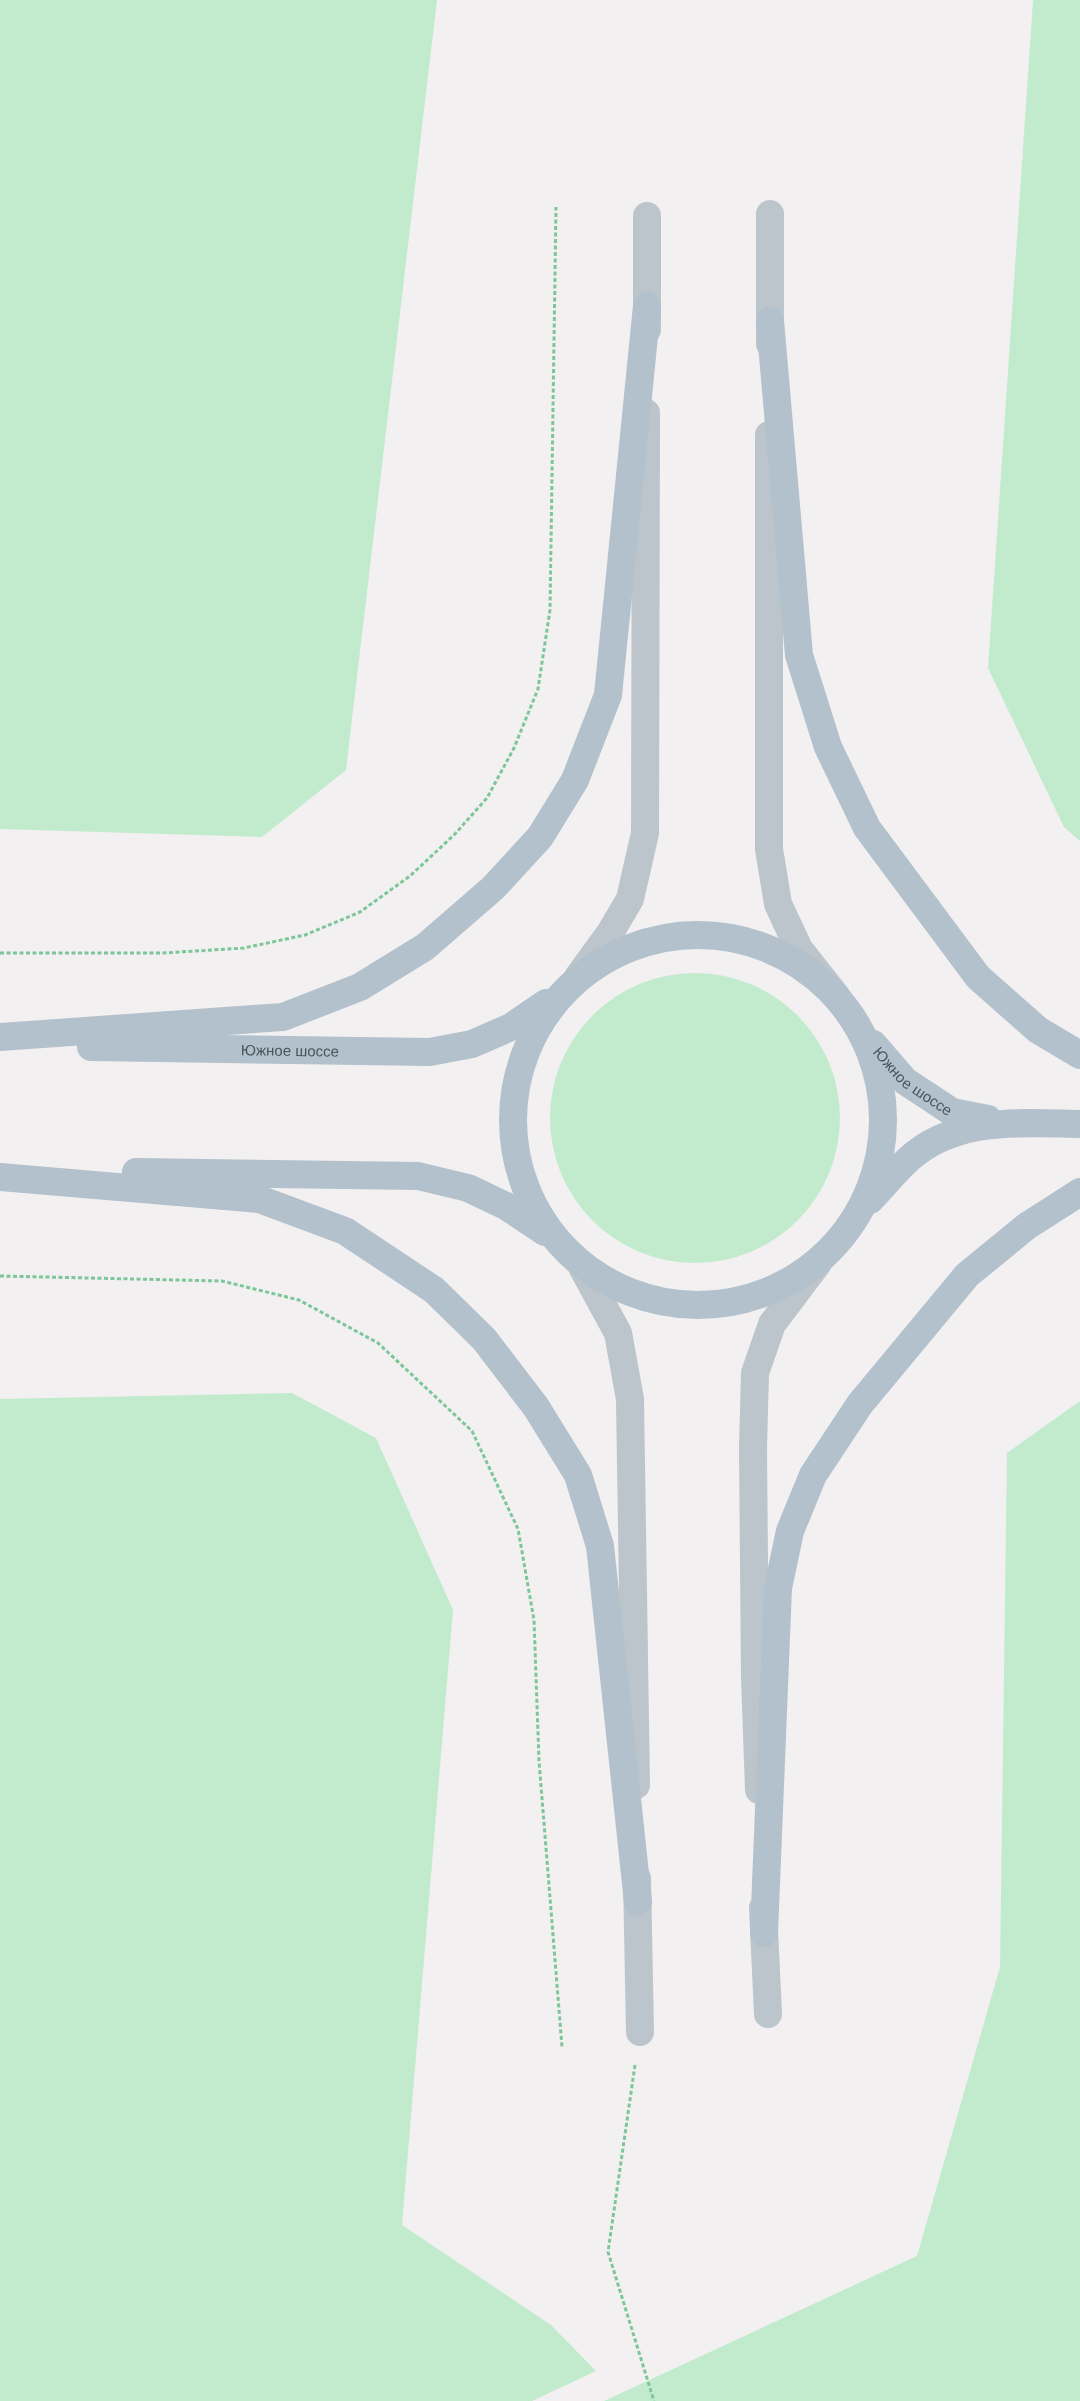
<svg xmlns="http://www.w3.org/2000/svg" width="1080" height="2401" font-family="Helvetica,sans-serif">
<rect width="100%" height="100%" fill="#f2f0f0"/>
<g fill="#c2ebcd">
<polygon points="0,0 437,0 346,770 262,837 0,829"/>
<polygon points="1033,0 1080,0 1080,841 1064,827 988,668"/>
<circle cx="695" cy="1118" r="145"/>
<polygon points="292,1393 376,1438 453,1610 402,2225 551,2325 596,2371 532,2401 0,2401 0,1399"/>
<polygon points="1080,1401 1080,2401 604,2401 917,2256 1000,1967 1007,1453"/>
</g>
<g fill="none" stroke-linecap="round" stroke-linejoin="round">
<g stroke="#7dc69a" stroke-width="3" stroke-dasharray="4 2.5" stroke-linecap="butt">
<polyline points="0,953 163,953 244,948 305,935 360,912 410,876 454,835 487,798 514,748 538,689 550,610 556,207"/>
<polyline points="0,1276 222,1281 299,1300 378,1343 472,1431 518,1529 534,1620 539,1761 562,2047"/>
<polyline points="635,2065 608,2252 654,2401"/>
</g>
<g stroke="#bcc5cb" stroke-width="28">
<polyline points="647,330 647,216"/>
<polyline points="770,344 770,214"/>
<polyline points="769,435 769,849 778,904 799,949 837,997"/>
<polyline points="578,977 610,933 630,899 645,833 646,413"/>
<polyline points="582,1267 618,1333 630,1399 636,1785"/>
<polyline points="759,1790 755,1677 753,1448 755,1373 772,1324 818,1263"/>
<polyline points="637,1878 640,2032"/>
<polyline points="763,1908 768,2014"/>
</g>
<g stroke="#b2c1cc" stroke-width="28">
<polyline points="770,321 799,655 828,747 867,828 978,977 1038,1030 1080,1055"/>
<circle cx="698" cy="1120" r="185"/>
<polyline points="0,1037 283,1017 360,987 425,947 493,888 540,837 575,780 608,695 647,306"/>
<path id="s1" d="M873 1044 905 1081 952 1112 988 1119"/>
<path id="s2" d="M91 1047 430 1052 472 1044 511 1027 546 1003"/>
<polyline points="136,1172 418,1176 468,1188 506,1206 545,1232"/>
<polyline points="0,1177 259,1199 345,1231 434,1290 484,1339 536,1407 578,1475 600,1546 638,1902"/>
<path d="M870 1200C885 1185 899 1166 916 1153 963 1117 1025 1123 1080 1124"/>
<polyline points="764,1933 778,1588 790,1531 813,1475 860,1404 967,1275 1027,1226 1080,1192"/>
</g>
</g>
<g text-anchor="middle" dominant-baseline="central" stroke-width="4.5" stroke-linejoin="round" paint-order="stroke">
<g font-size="15" fill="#49545b" stroke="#fff">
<text stroke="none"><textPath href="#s2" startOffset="199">Южное шоссе</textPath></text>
<text stroke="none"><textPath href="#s1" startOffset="55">Южное шоссе</textPath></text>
</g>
</g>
</svg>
